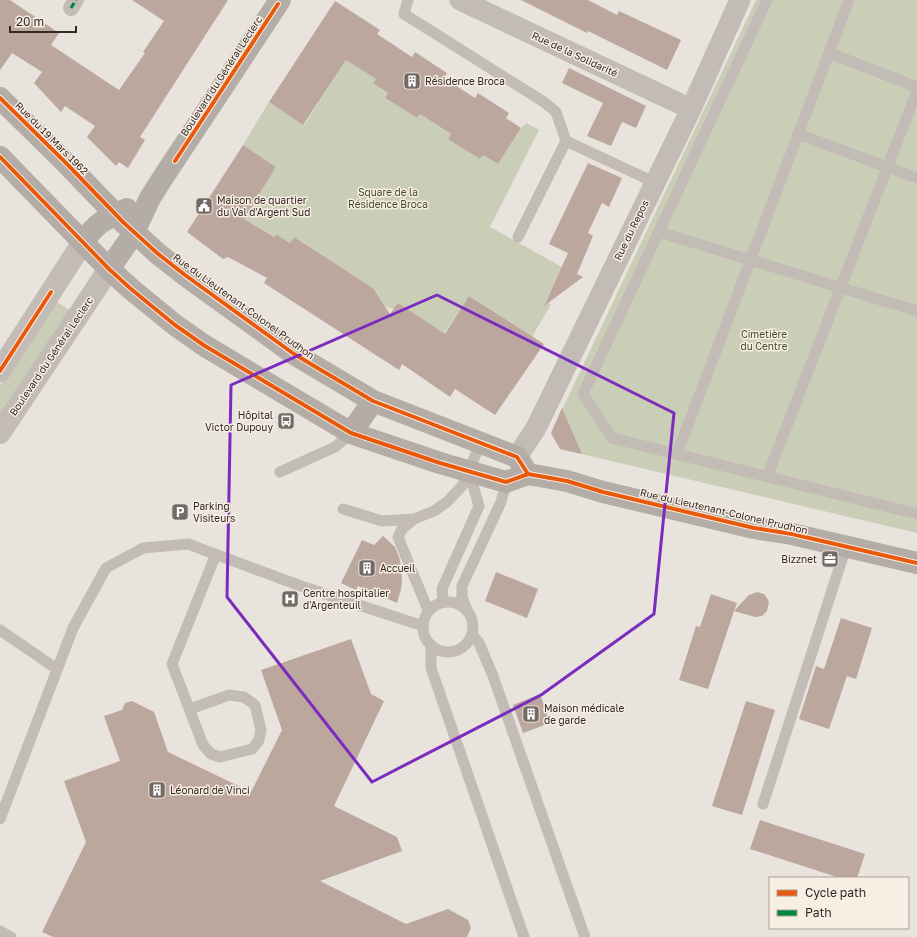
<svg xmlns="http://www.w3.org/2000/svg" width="917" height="937" font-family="'Golos Text',sans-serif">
<rect width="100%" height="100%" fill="#e9e3dd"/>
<g fill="#caceb7">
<polygon points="756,0 917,0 917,533 560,449 551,433"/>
<polygon points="346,60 376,79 373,83 388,93 385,98 417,118 420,114 451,134 448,139 480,159 483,155 498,164 521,128 526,123 539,130 490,227 562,267 545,302 551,304 532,337 469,296 441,339 398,304 394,309 386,307 373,288 294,237 290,243 276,234 274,237 244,219 276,167 243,145 269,102 304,125"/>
<polygon points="55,301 70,310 0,418 0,385"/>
</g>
<g fill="#bca79f">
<polygon points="0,0 10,0 59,33 51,45 119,90 145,53 143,52 164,21 132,0 228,0 140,137 145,140 128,168 119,162 116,166 87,137 95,126 65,106 61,112 34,83 42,72 12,53 0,70"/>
<polygon points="521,0 588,0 617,15 619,11 681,40 667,70 588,31 587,33"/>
<polygon points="335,1 380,30 377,34 412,57 415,52 447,73 444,78 475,98 478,93 509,113 506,118 521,128 498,164 483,155 480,159 448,139 451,134 420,114 417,118 385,98 388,93 373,83 376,79 346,60 303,125 269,102"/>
<polygon points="569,68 646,106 636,128 622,122 611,146 587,136 603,103 562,83"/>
<polygon points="243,145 276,167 244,219 274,237 276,234 290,243 294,237 373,288 390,314 398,303 445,334 469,296 544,344 495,415 455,389 450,397 402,364 399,370 264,283 267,278 228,257 223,259 187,232"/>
<polygon points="588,163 622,178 609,207 602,203 588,233 593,236 577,274 583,277 544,306 568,253 549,244"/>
<polygon points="562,408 582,454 560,449 551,433"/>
<polygon points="383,536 395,547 400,560 402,580 401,589 397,603 358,586 356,590 341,583 362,540 374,545"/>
<polygon points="496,572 538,589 527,618 485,601"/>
<polygon points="757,592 764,594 767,598 769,602 767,611 762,616 755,617 734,611 708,689 679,680 696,626 700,627 711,594 737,603 734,611 749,595"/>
<polygon points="841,618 872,628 856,679 847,676 829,729 799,719 816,666 824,669"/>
<polygon points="351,639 371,694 384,701 334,806 397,837 402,851 320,881 406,924 448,909 468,920 471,928 467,937 53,937 42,932 86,842 64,781 120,761 104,716 122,710 125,703 132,701 154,712 168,752 251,792 282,730 261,670"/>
<polygon points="540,694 550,723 523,733 513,705"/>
<polygon points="746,701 775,710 742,815 712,806"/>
<polygon points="760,820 865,854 857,878 840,878 750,849"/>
</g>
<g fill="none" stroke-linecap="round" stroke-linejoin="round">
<g stroke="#c2bbb6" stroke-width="11">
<polyline points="408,0 404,14 544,102 556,112 566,141 654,182"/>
<polyline points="767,0 583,394 612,438 917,514"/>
<polyline points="829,53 917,87"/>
<polyline points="798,134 917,178"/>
<polyline points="659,232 917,311"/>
<polyline points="518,237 566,141"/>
<polyline points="677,454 849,0"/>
<polyline points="280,472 335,447 351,433"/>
<polyline points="767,477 917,91"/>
<polyline points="343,509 382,521 414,519 434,511 447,502 462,486 469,472 480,443"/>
<polyline points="414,519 402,529 398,537 428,610"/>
<circle cx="448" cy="627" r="25"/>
<polyline points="443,602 442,589 479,506 469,472"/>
<polyline points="467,610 462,597 462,586 501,502 507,479"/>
<polyline points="0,630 57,669"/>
<polyline points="472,634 479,643 493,676 585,937"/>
<polyline points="431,645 431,668 524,937"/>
<polyline points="190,709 229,695 244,697 255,705 261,730 259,740 252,749 220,757 211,754 203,745 172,664 216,554"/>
<polyline points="763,804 846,547"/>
<polyline points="0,819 73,628 106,568 143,548 188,544 301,586 423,626"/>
<polyline points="0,931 11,937"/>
</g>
<polyline stroke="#c2bbb6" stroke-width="16" points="71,8 76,0"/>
<g stroke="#c2bbb6" stroke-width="21">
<polyline points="460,0 691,109"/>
<polyline points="517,457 536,428 691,109 740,0"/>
</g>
<g stroke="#c2bbb6" stroke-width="22">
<polyline points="0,371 83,242"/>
<polyline points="0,433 109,269"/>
</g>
<g stroke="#b3aca7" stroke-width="22">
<polyline points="0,98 66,163 123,222 157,253 185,275 294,354 373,401 517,457 528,474"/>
<polyline points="0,157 109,269 131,289 175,325 205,346 351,433 440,463 506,482 528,474 567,481 603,492 754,528 792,534 917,563"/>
<path d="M83 242C98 221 104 220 127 209"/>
<polyline points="109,269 132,236 150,198 162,179 280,0"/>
<polyline points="351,433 373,401"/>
</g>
<polyline stroke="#00873e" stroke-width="3" stroke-dasharray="6 3" stroke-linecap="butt" points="71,8 76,0"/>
<defs>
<g id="cycleway">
<polyline points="0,98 66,163 123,222 157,253 185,275 294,354 373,401 517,457 528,474"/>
<polyline points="0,157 109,269 131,289 175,325 205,346 351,433 440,463 506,482 528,474 567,481 603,492 754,528 792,534 917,563"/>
<polyline points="175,161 278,4"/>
<polyline points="0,371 51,292"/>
</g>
</defs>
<use href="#cycleway" stroke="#f8eee3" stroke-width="6"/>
<use href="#cycleway" stroke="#e8590c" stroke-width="4"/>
</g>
<path fill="none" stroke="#7b2cbf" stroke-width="3" stroke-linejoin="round" d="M437 295 674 413 654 614 541 695 372 782 227 597 231 385Z"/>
<defs>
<symbol id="building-square" viewBox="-11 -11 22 22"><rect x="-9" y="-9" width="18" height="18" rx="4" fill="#726a65" stroke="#f8eee3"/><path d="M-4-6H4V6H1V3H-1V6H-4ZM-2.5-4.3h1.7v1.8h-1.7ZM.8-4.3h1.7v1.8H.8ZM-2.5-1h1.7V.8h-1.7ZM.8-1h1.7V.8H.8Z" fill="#fff"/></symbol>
<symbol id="civic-square" viewBox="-11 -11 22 22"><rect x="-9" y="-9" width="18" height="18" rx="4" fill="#726a65" stroke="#f8eee3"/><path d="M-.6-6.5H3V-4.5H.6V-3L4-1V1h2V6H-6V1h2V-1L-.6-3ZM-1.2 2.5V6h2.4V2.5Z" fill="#fff"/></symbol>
<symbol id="bus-square" viewBox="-11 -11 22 22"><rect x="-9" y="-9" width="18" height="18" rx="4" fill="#726a65" stroke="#f8eee3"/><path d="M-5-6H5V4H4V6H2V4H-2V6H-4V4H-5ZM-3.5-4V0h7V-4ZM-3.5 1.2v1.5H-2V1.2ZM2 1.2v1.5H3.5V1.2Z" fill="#fff"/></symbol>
<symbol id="parking-square" viewBox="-11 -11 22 22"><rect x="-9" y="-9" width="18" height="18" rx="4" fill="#726a65" stroke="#f8eee3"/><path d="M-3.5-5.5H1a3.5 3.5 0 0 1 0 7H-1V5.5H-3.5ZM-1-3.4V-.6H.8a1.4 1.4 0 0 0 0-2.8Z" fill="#fff"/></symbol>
<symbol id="office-square" viewBox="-11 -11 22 22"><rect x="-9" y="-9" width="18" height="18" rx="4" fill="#726a65" stroke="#f8eee3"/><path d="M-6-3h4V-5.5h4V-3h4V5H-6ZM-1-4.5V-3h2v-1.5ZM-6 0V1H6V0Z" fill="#fff"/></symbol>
<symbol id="hospital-square" viewBox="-11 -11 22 22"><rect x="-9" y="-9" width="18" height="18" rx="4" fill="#726a65" stroke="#f8eee3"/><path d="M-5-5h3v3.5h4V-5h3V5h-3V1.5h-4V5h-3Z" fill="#fff"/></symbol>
</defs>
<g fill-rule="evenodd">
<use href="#building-square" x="402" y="71" width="20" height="20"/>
<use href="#civic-square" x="194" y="196" width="20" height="20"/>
<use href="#bus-square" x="276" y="411" width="20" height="20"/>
<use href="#parking-square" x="170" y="502" width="20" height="20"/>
<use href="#office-square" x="820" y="549" width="20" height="20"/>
<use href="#building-square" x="357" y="558" width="20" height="20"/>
<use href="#hospital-square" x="280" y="589" width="20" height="20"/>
<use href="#building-square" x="521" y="704" width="20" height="20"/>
<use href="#building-square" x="147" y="780" width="20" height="20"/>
</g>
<g text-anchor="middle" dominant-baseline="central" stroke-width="3" stroke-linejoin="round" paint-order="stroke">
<g font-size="10" fill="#322925" stroke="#f8eee3">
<text transform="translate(575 54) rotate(25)">Rue de la Solidarité</text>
<text transform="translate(221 76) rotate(-57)">Boulevard du Général Leclerc</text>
<text transform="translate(52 138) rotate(45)">Rue du 19 Mars 1962</text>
<text transform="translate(631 230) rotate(-64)">Rue du Repos</text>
<text transform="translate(244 306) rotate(36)">Rue du Lieutenant-Colonel Prudhon</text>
<text transform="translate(51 356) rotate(-56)">Boulevard du Général Leclerc</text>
<text transform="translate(724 511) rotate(13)">Rue du Lieutenant-Colonel Prudhon</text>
</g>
<g font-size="10" fill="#322925" stroke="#f8eee3" text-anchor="start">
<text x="425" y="81">Résidence Broca</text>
<text x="217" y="200">Maison de quartier<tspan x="217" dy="12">du Val d'Argent Sud</tspan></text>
<text x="273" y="415" text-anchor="end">Hôpital<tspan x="273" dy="12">Victor Dupouy</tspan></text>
<text x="193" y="506">Parking<tspan x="193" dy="12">Visiteurs</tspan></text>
<text x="817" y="559" text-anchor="end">Bizznet</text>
<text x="380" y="568">Accueil</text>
<text x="303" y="593">Centre hospitalier<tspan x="303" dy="12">d'Argenteuil</tspan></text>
<text x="544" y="708">Maison médicale<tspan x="544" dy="12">de garde</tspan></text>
<text x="170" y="790">Léonard de Vinci</text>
</g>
<g font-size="10" fill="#424f2a" stroke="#f8eee3">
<text x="388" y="192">Square de la<tspan x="388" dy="12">Résidence Broca</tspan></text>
<text x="764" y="334">Cimetière<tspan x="764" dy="12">du Centre</tspan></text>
</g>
</g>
<rect x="769" y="877" width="140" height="52" fill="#f8eee3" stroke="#a99f97"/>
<rect x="777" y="890" width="20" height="6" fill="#e8590c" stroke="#a99f97"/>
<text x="805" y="897" font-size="12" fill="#322925">Cycle path</text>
<rect x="777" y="910" width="20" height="6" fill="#00873e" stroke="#a99f97"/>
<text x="805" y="917" font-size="12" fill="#322925">Path</text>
<path d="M10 26v6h66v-6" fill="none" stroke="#322925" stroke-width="2"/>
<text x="16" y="26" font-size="12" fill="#322925" stroke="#f8eee3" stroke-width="3" paint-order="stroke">20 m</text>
</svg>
